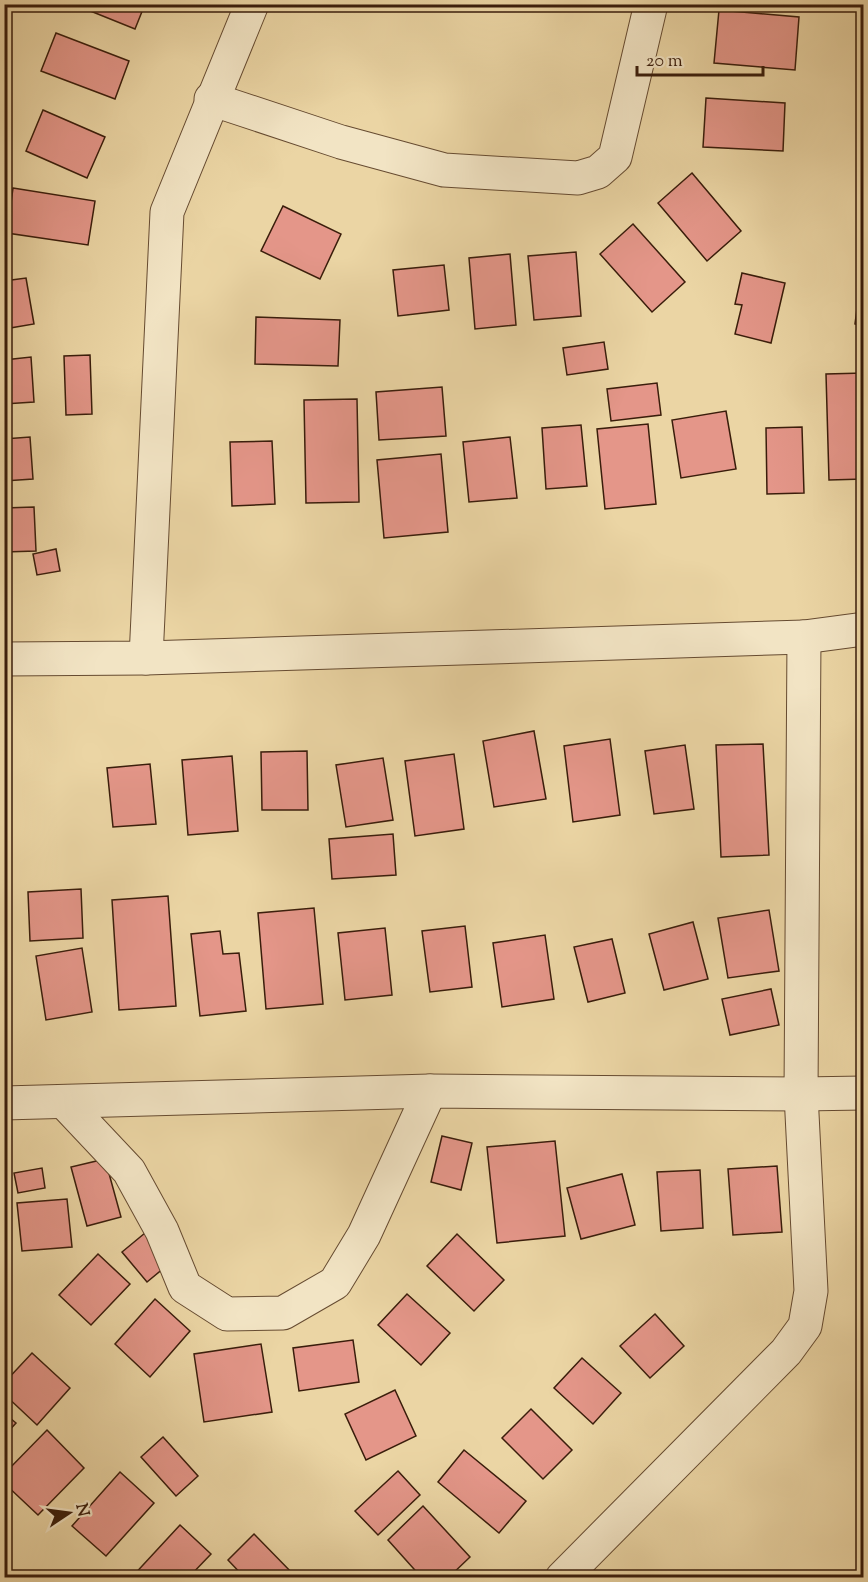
<svg xmlns="http://www.w3.org/2000/svg" width="868" height="1582" font-family="'Sorts Mill Goudy',serif">
<rect width="100%" height="100%" fill="#ebd5a4"/>
<filter id="stains"><feTurbulence type="fractalNoise" baseFrequency=".00333" numOctaves="4"/><feColorMatrix values="0 0 0 0 .2 0 0 0 0 .09 0 0 0 0 .02 0 0 0 .5 -.17"/></filter>
<radialGradient id="worn" r=".72"><stop offset=".6" stop-color="#630" stop-opacity="0"/><stop offset="1" stop-color="#630" stop-opacity=".3"/></radialGradient>
<g fill="#e49689" stroke="#3a1d0b" stroke-width="1.5">
<polygon points="73,4 145,4 135,29"/>
<polygon points="719,10 799,17 795,70 714,63"/>
<polygon points="56,33 129,61 115,99 41,71"/>
<polygon points="706,98 785,103 783,151 703,147"/>
<polygon points="43,110 105,137 87,178 26,151"/>
<polygon points="692,173 741,231 707,261 658,203"/>
<polygon points="13,188 95,201 88,245 7,233"/>
<polygon points="283,206 341,234 320,279 261,251"/>
<polygon points="633,224 685,282 652,312 600,254"/>
<polygon points="576,252 581,316 534,320 528,256"/>
<polygon points="510,254 516,325 475,329 469,258"/>
<polygon points="444,265 449,310 398,316 393,270"/>
<polygon points="742,273 785,283 771,343 735,334 742,305 735,304"/>
<polygon points="26,278 34,324 4,329 4,281"/>
<polygon points="861,279 864,279 864,326 855,324"/>
<polygon points="256,317 340,320 338,366 255,364"/>
<polygon points="604,342 608,369 567,375 563,348"/>
<polygon points="90,355 92,414 66,415 64,356"/>
<polygon points="31,357 34,402 4,404 4,360"/>
<polygon points="864,373 864,479 829,480 826,374"/>
<polygon points="657,383 661,415 611,421 607,389"/>
<polygon points="442,387 446,436 379,440 376,392"/>
<polygon points="357,399 359,502 306,503 304,400"/>
<polygon points="726,411 736,469 681,478 672,420"/>
<polygon points="648,424 656,504 605,509 597,429"/>
<polygon points="581,425 587,486 546,489 542,428"/>
<polygon points="802,427 804,493 767,494 766,428"/>
<polygon points="30,437 33,479 4,481 4,439"/>
<polygon points="510,437 517,498 469,502 463,442"/>
<polygon points="272,441 275,504 232,506 230,442"/>
<polygon points="441,454 448,532 384,538 377,460"/>
<polygon points="34,507 36,551 4,552 4,508"/>
<polygon points="56,549 60,571 37,575 33,554"/>
<polygon points="534,731 546,799 494,807 483,741"/>
<polygon points="610,739 620,815 573,822 564,746"/>
<polygon points="763,744 769,855 721,857 716,745"/>
<polygon points="685,745 694,809 654,814 645,751"/>
<polygon points="307,751 308,810 262,810 261,752"/>
<polygon points="454,754 464,829 415,836 405,761"/>
<polygon points="232,756 238,831 188,835 182,760"/>
<polygon points="383,758 393,820 346,827 336,765"/>
<polygon points="150,764 156,824 113,827 107,768"/>
<polygon points="393,834 396,875 332,879 329,839"/>
<polygon points="81,889 83,938 30,941 28,892"/>
<polygon points="168,896 176,1006 119,1010 112,900"/>
<polygon points="314,908 323,1004 266,1009 258,913"/>
<polygon points="769,910 779,971 728,978 718,918"/>
<polygon points="693,922 708,979 664,990 649,934"/>
<polygon points="465,926 472,987 430,992 422,931"/>
<polygon points="385,928 392,995 345,1000 338,933"/>
<polygon points="220,931 223,954 239,953 246,1011 200,1016 191,934"/>
<polygon points="545,935 554,999 502,1007 493,943"/>
<polygon points="612,939 625,993 588,1002 574,947"/>
<polygon points="82,948 92,1012 46,1020 36,956"/>
<polygon points="771,989 779,1025 730,1035 722,999"/>
<polygon points="442,1136 472,1143 461,1190 431,1182"/>
<polygon points="555,1141 565,1236 497,1243 487,1147"/>
<polygon points="105,1159 121,1217 87,1226 71,1167"/>
<polygon points="777,1166 782,1232 733,1235 728,1169"/>
<polygon points="42,1168 45,1188 18,1193 14,1173"/>
<polygon points="700,1170 703,1228 661,1231 657,1172"/>
<polygon points="622,1174 635,1225 581,1239 567,1188"/>
<polygon points="67,1199 72,1247 22,1251 17,1203"/>
<polygon points="145,1233 170,1263 147,1282 122,1252"/>
<polygon points="457,1234 504,1280 474,1311 427,1266"/>
<polygon points="98,1254 130,1284 91,1325 59,1295"/>
<polygon points="407,1294 450,1333 421,1365 378,1325"/>
<polygon points="155,1299 190,1331 150,1377 115,1344"/>
<polygon points="655,1314 684,1346 650,1378 620,1346"/>
<polygon points="353,1340 359,1382 299,1391 293,1348"/>
<polygon points="261,1344 272,1412 204,1422 194,1354"/>
<polygon points="32,1353 70,1388 37,1425 4,1394 4,1383"/>
<polygon points="582,1358 621,1393 593,1424 554,1388"/>
<polygon points="395,1390 416,1436 366,1460 345,1414"/>
<polygon points="531,1409 572,1450 543,1479 502,1438"/>
<polygon points="4,1413 16,1423 4,1436"/>
<polygon points="47,1430 84,1468 38,1515 4,1483 4,1474"/>
<polygon points="163,1437 198,1476 176,1496 141,1457"/>
<polygon points="464,1450 526,1501 499,1533 438,1482"/>
<polygon points="398,1471 420,1495 378,1535 355,1511"/>
<polygon points="120,1472 154,1503 106,1556 72,1526"/>
<polygon points="423,1506 470,1557 448,1578 422,1578 388,1540"/>
<polygon points="180,1525 211,1554 188,1578 131,1578"/>
<polygon points="254,1534 296,1577 295,1578 245,1578 228,1560"/>
</g>
<g fill="none" stroke-linecap="round" stroke-linejoin="round">
<defs>
<g id="minor">
<polyline points="211,99 341,142 444,170 578,178 598,172 615,157 651,4"/>
<polyline points="146,658 167,212 252,4"/>
<polyline points="4,659 146,658 804,637 864,629"/>
<polyline points="64,1102 129,1171 162,1231 185,1287 227,1314 283,1313 335,1283 364,1235 430,1091"/>
<polyline points="4,1103 430,1091 801,1094 864,1093"/>
<polyline points="562,1578 786,1352 805,1326 811,1291 801,1094 804,637"/>
</g>
</defs>
<use href="#minor" stroke="#664b31" stroke-width="35"/>
<use href="#minor" stroke="#f2e4c4" stroke-width="33"/>
</g>
<rect width="868" height="1582" fill="none" stroke="#ebd5a4" stroke-width="24"/>
<rect x="6" y="6" width="856" height="1570" fill="none" stroke="#3a1d0b" stroke-width="3"/>
<rect x="12" y="12" width="844" height="1558" fill="none" stroke="#3a1d0b" stroke-width="1.5"/>
<g transform="translate(69 1513) rotate(77)" stroke="#f2e4c4" stroke-width="4.5" paint-order="stroke">
<path d="M0-4.5L10 22L0 15L-10 22Z" fill="#3a1d0b"/>
<text y="-9" font-size="16" font-weight="bold" text-anchor="middle" fill="#3a1d0b">N</text>
</g>
<path d="M637 66v9h126v-9" fill="none" stroke="#3a1d0b" stroke-width="3"/>
<text x="646" y="66" font-size="18" fill="#3a1d0b" stroke="#f2e4c4" stroke-width="4.5" paint-order="stroke">20 m</text>
<rect width="100%" height="100%" filter="url(#stains)"/>
<rect width="100%" height="100%" fill="url(#worn)"/>
</svg>
